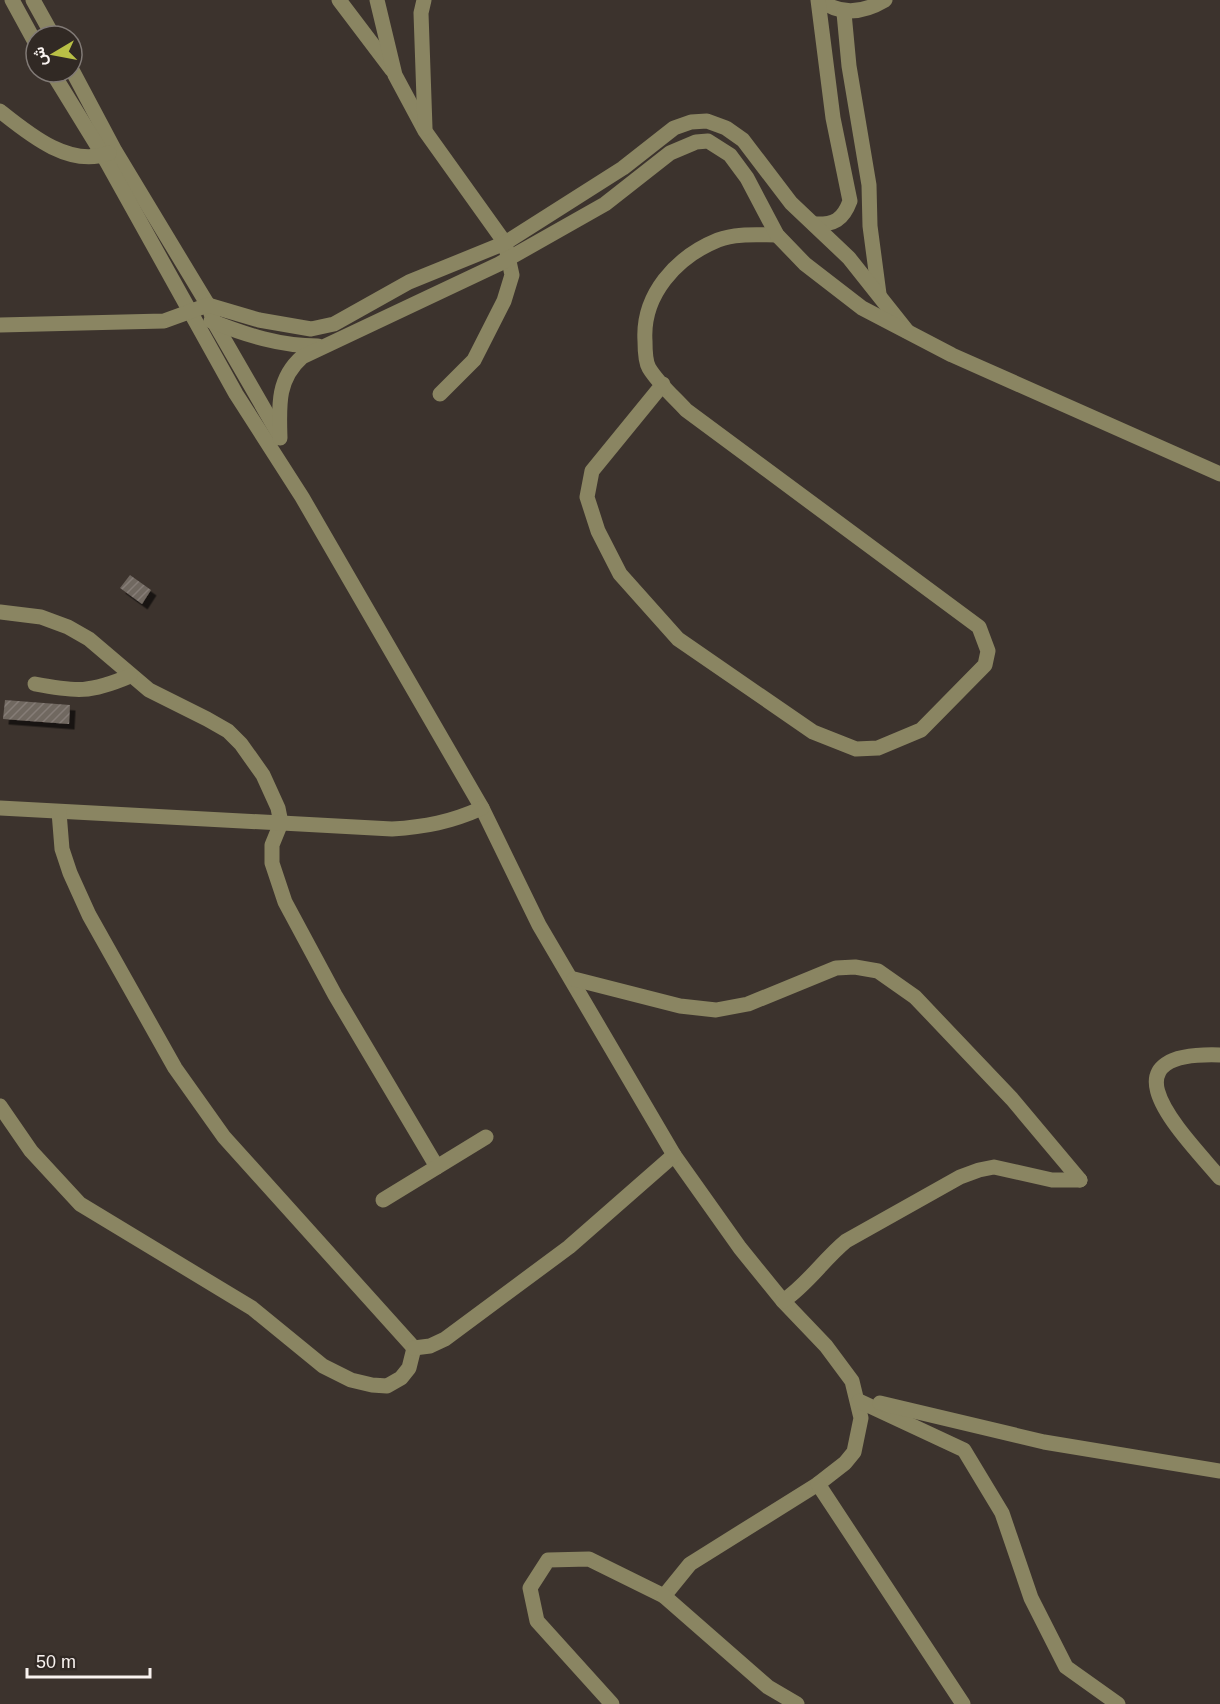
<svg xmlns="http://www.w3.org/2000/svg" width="1220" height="1704" font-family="Helvetica,Vazirmatn,sans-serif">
<defs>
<pattern id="building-hatch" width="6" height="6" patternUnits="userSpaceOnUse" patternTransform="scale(1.5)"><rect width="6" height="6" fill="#706760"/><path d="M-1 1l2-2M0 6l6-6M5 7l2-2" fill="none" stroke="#857d77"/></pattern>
<filter id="shadow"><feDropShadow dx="5.5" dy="5.5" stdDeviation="0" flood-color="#0009"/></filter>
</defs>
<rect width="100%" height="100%" fill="#3c332d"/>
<g fill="url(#building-hatch)" filter="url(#shadow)">
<polygon points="130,575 151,590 142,604 120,588"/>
<polygon points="5,700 70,705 69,724 3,719"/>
</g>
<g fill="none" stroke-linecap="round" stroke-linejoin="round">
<g stroke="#8a8562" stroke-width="15">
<polyline points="12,0 36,44"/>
<polyline points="33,0 53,36"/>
<polyline points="339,0 392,70"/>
<polyline points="377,0 395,75 425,131 505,243 512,275 504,301 474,360 440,394"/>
<polyline points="424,0 421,13 425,128"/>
<path d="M820 0C841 16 863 13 885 0"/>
<polyline points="844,13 849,66 869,185 870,226 879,294"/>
<polyline points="72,70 115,151 208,305 214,322 278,433"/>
<polyline points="52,72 103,155 236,394 302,497 482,808 539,925 674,1155 740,1248 783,1301 826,1346 852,1381 861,1418 854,1452 845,1463 818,1484 690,1564 664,1596 589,1559 548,1560 530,1588 537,1621 612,1704"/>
<path d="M0 111C30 135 70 168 109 153"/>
<path d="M814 224C834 225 843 220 850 201L833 118 818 0"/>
<path d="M211 321C246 335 280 346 318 346"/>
<polyline points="0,325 164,321 208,305 259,320 311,329 334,324 409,282 505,243 623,168 674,128 691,122 707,121 726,128 743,140 791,203 849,258 907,331"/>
<path d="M663 384 592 471 587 497 598 531 620 574 678 639 813 732 856 749 878 748 921 730 985 665 988 651 979 627 686 410C674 397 658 383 649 368 645 361 645 349 645 341 642 295 676 257 718 240 736 233 758 235 777 235"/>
<path d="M280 438C279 406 277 379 302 357L499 264 605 204 670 153 696 142 708 141 730 155 747 178 777 235 805 264 862 308 952 355 1220 474"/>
<polyline points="0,612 41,617 68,627 89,639 149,690 207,719 228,731 241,744 263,775 278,808 281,823 272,845 272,863 285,902 335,995 437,1167"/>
<path d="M35 684C77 692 90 693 130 676"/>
<path d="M0 808 392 829C425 827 451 822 482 808"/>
<polyline points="59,812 62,849 70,873 89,915 175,1068 224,1137 414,1348"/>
<polyline points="574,979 680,1006 716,1010 748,1004 836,968 855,967 878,971 915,997 1012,1099 1080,1180"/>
<path d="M1220 1055C1098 1051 1182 1133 1220 1178"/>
<polyline points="0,1106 31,1151 80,1204 252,1308 323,1366 351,1380 372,1385 387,1386 401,1378 409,1368 414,1348"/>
<polyline points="383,1200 486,1137"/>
<path d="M783 1301C808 1284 823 1260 846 1241L960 1177 979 1170 994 1167 1052 1180H1080"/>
<polyline points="414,1348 430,1346 445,1339 569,1247 674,1155"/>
<polyline points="859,1401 964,1450 1002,1513 1031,1598 1066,1667 1118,1704"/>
<polyline points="880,1403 1044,1442 1220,1471"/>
<polyline points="818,1484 963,1704"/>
<polyline points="664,1596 768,1687 797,1704"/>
</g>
</g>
<g transform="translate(54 54) rotate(260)"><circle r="28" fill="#312924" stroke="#817a76" stroke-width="1.5"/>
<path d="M0-4.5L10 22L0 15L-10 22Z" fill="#b9c046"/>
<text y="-9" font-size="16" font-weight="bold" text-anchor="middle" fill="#f9f3f0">ش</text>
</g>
<path d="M27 1668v9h123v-9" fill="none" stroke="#f9f3f0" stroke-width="3"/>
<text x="36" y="1668" font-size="18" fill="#f9f3f0" stroke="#312924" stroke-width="4.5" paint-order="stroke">50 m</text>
</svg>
